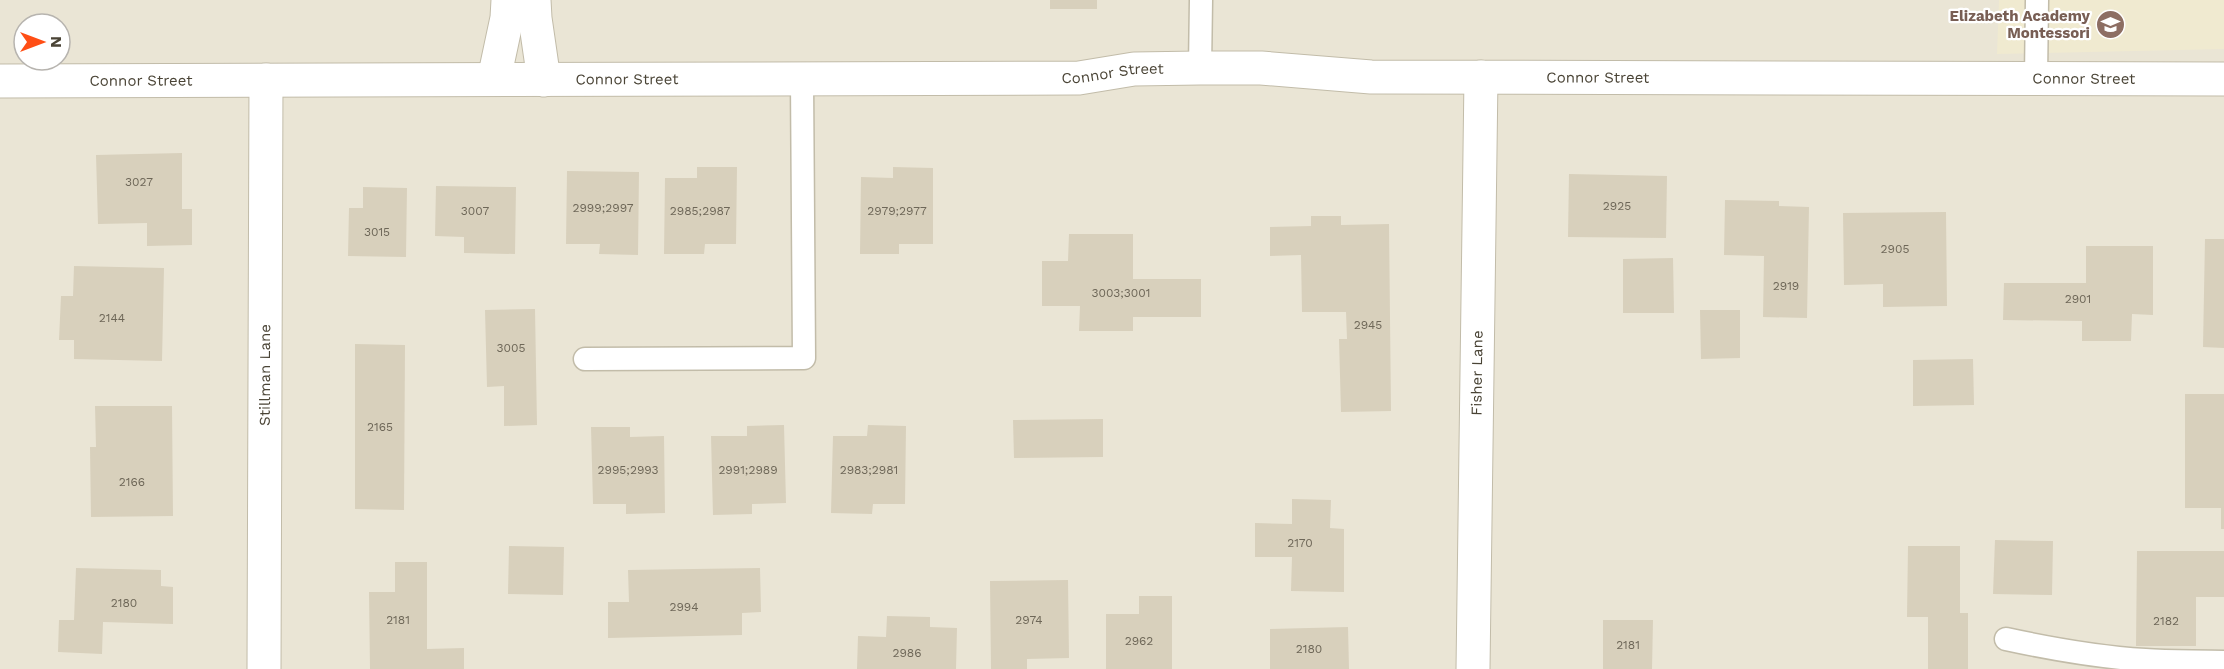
<svg xmlns="http://www.w3.org/2000/svg" width="2224" height="669" font-family="'Work Sans',sans-serif">
<rect width="100%" height="100%" fill="#f5f3e8"/>
<path fill="#eae5d5" fill-rule="evenodd" d="M0 0H2224V669H0ZM24 24H60V60H24Z"/>
<polygon fill="#f0ead0" points="1999,0 2224,0 2224,49 1997,54"/>
<g fill="#d8d0bc">
<rect x="1050" y="0" width="47" height="9"/>
<polygon points="182,153 182,209 192,209 192,245 147,246 147,223 98,224 96,155"/>
<polygon points="697,167 737,167 736,244 705,244 704,254 664,254 665,178 697,178"/>
<polygon points="893,167 933,168 933,244 899,244 899,254 860,254 861,177 893,178"/>
<polygon points="567,171 639,172 638,255 599,254 600,244 566,244"/>
<polygon points="1569,174 1667,176 1666,238 1568,237"/>
<polygon points="436,186 516,187 515,254 464,253 464,237 435,236"/>
<polygon points="363,187 407,188 406,257 348,256 349,208 363,208"/>
<polygon points="1725,200 1779,201 1779,206 1809,207 1807,318 1763,317 1764,256 1724,255"/>
<polygon points="1946,212 1947,306 1883,307 1883,284 1844,285 1843,213"/>
<polygon points="1311,216 1341,216 1341,225 1389,224 1391,411 1341,412 1339,339 1347,339 1346,312 1302,312 1301,255 1270,256 1270,227 1311,226"/>
<polygon points="1069,234 1133,234 1133,279 1201,279 1201,317 1133,317 1133,331 1079,331 1080,306 1042,306 1042,261 1068,261"/>
<polygon points="2205,239 2224,239 2224,348 2203,347"/>
<polygon points="2086,246 2153,246 2153,315 2132,314 2131,341 2082,341 2082,321 2003,320 2004,283 2086,283"/>
<polygon points="1673,258 1674,313 1623,313 1623,259"/>
<polygon points="74,266 164,268 162,361 74,359 74,340 59,340 61,296 73,296"/>
<polygon points="535,309 537,425 504,426 504,386 487,387 485,310"/>
<polygon points="1700,310 1740,310 1740,358 1701,359"/>
<polygon points="355,344 405,345 404,510 355,509"/>
<polygon points="1973,359 1974,405 1913,406 1913,360"/>
<polygon points="2185,394 2224,394 2224,529 2221,529 2221,508 2185,508"/>
<polygon points="95,406 172,406 173,516 91,517 90,447 96,447"/>
<polygon points="1103,419 1103,457 1014,458 1013,420"/>
<polygon points="784,425 786,503 752,504 752,514 713,515 711,436 747,436 747,426"/>
<polygon points="868,425 906,426 905,504 873,504 872,514 831,513 833,436 867,436"/>
<polygon points="591,427 630,427 630,437 664,436 665,513 626,514 626,504 593,504"/>
<polygon points="1292,499 1331,500 1330,528 1344,529 1344,592 1291,591 1292,557 1255,557 1255,523 1292,524"/>
<polygon points="1995,540 2053,541 2052,595 1993,594"/>
<polygon points="509,546 564,547 563,595 508,594"/>
<polygon points="1908,546 1960,546 1960,613 1968,613 1968,669 1928,669 1928,617 1907,617"/>
<polygon points="2137,551 2224,551 2224,597 2196,597 2196,646 2136,646"/>
<polygon points="395,562 427,562 427,649 464,648 464,669 370,669 369,592 395,592"/>
<polygon points="76,568 161,570 161,586 173,587 173,624 103,622 102,654 58,652 59,620 74,620"/>
<polygon points="760,568 761,612 742,613 742,635 608,638 608,602 629,602 628,570"/>
<polygon points="1068,580 1069,658 1027,659 1027,669 991,669 990,581"/>
<polygon points="1139,596 1172,596 1172,669 1106,669 1106,614 1139,614"/>
<polygon points="887,616 930,617 930,627 957,628 956,669 857,669 858,636 886,637"/>
<polygon points="1603,620 1653,620 1652,669 1603,669"/>
<polygon points="1348,627 1349,669 1270,669 1270,629"/>
</g>
<g fill="none" stroke-linecap="round" stroke-linejoin="round">
<defs>
<g id="service">
<polyline points="1200,68 1201,0"/>
<polyline points="2036,78 2037,0"/>
<polyline points="585,359 804,358 802,80"/>
<path d="M2006 639C2052 649 2098 657 2145 660 2171 662 2198 661 2224 662"/>
</g>
<g id="minor">
<polyline points="534,0 535,18 544,80"/>
<polyline points="494,79 507,18 508,0"/>
<path id="s1" d="M0 81 1079 78 1134 69 1200 68H1261L1371 77 2224 79"/>
<path id="s2" d="M264 669 266 80"/>
<path id="s3" d="M1473 669 1481 77"/>
</g>
</defs>
<use href="#service" stroke="#c2bca9" stroke-width="25"/>
<use href="#minor" stroke="#c2bca9" stroke-width="35"/>
<use href="#service" stroke="#fff" stroke-width="22"/>
<use href="#minor" stroke="#fff" stroke-width="33"/>
</g>
<defs>
<symbol id="school-disc" viewBox="-11 -11 22 22"><circle r="9.5" fill="#8d6e63" stroke="#fff"/><path d="M0-5L7-2L0 1L-7-2ZM-4 1L0 2.5L4 1V4Q0 6-4 4Z" fill="#fff"/></symbol>
</defs>
<g fill-rule="evenodd">
<use href="#school-disc" x="2094" y="8" width="33" height="33"/>
</g>
<g text-anchor="middle" dominant-baseline="central" stroke-width="4.5" stroke-linejoin="round" paint-order="stroke">
<g font-size="12" fill="#6e6758">
<text x="139" y="182">3027</text>
<text x="1617" y="206">2925</text>
<text x="603" y="208">2999;2997</text>
<text x="475" y="211">3007</text>
<text x="700" y="211">2985;2987</text>
<text x="897" y="211">2979;2977</text>
<text x="377" y="232">3015</text>
<text x="1895" y="249">2905</text>
<text x="1786" y="286">2919</text>
<text x="1121" y="293">3003;3001</text>
<text x="2078" y="299">2901</text>
<text x="112" y="318">2144</text>
<text x="1368" y="325">2945</text>
<text x="511" y="348">3005</text>
<text x="380" y="427">2165</text>
<text x="628" y="470">2995;2993</text>
<text x="748" y="470">2991;2989</text>
<text x="869" y="470">2983;2981</text>
<text x="132" y="482">2166</text>
<text x="1300" y="543">2170</text>
<text x="124" y="603">2180</text>
<text x="684" y="607">2994</text>
<text x="398" y="620">2181</text>
<text x="1029" y="620">2974</text>
<text x="2166" y="621">2182</text>
<text x="1139" y="641">2962</text>
<text x="1628" y="645">2181</text>
<text x="1309" y="649">2180</text>
<text x="907" y="653">2986</text>
</g>
<g font-size="15" font-weight="bold" fill="#785e54" stroke="#fff" text-anchor="end">
<text x="2090" y="16">Elizabeth Academy<tspan x="2090" dy="17">Montessori</tspan></text>
</g>
<g font-size="15" fill="#4a4436" stroke="#fff">
<text stroke="none"><textPath href="#s1" startOffset="1113">Connor Street</textPath></text>
<text stroke="none"><textPath href="#s1" startOffset="1599">Connor Street</textPath></text>
<text stroke="none"><textPath href="#s1" startOffset="2085">Connor Street</textPath></text>
<text stroke="none"><textPath href="#s1" startOffset="627">Connor Street</textPath></text>
<text stroke="none"><textPath href="#s1" startOffset="141">Connor Street</textPath></text>
<text stroke="none"><textPath href="#s3" startOffset="296">Fisher Lane</textPath></text>
<text stroke="none"><textPath href="#s2" startOffset="294">Stillman Lane</textPath></text>
</g>
</g>
<g transform="translate(42 42) rotate(90)"><circle r="28" fill="#ffffff" stroke="#b7b4af" stroke-width="1.5"/>
<path d="M0-4.5L10 22L0 15L-10 22Z" fill="#ff4e15"/>
<text y="-9" font-size="16" font-weight="bold" text-anchor="middle" fill="#4a4436">N</text>
</g>
</svg>
